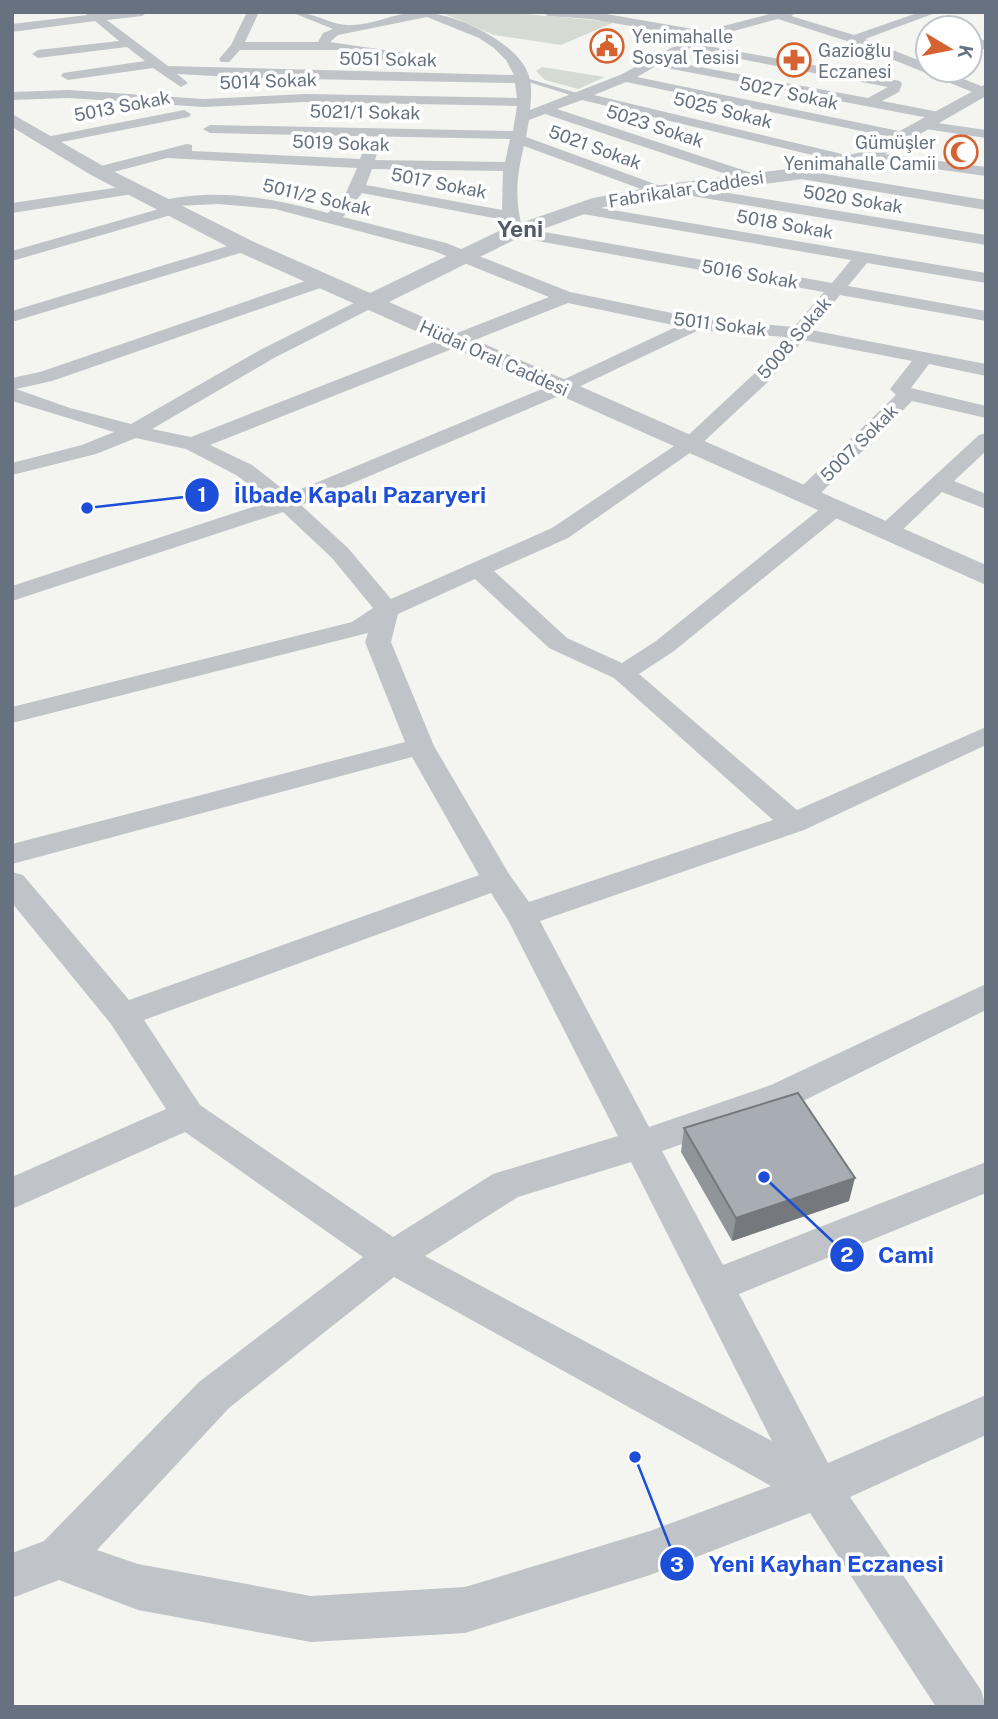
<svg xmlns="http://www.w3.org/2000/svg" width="998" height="1719" font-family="'Public Sans',sans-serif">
<rect width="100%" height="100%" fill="#f4f5f1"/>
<g fill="#d5dbd3">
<polygon points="440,12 502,12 615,22 561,45 494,35"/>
<polygon points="542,67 605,77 578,89 545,80 536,71"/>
</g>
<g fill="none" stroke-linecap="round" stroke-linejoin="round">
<polygon fill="#c0c3c7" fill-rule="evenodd" points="522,78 526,78 587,96 580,98 522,80"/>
<g fill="#c0c3c7" fill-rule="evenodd">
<path d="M84 12H148L142 16 107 20 168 66 514 75 506 60 494 48 479 38 427 17 338 35 330 42 425 56V62L421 63 384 60 337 50H240L229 62H221L219 59 231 45 247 12H259L245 42H318L323 33 333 29 291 12C315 12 331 25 348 25 371 26 394 13 417 12 452 11 523 43 530 80 532 88 531 101 530 110L620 75 692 37 591 19 548 16 542 12H595L704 31 777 12H798L791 16 854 35 920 12H938L865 39 928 64V70H941L986 88V94H977L850 42 778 19 708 38 697 44 900 81 902 84 899 92 882 101 939 112 946 116 939 120 656 66 637 77 904 132 911 136 904 140 626 82 594 95 859 158 861 161 854 165 582 100 557 109 758 175 761 178 753 183 545 114 529 120 526 137 666 188 673 184 986 235V245L667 192 660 196 524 146C516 179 515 198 522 228L832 283 851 260 571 212 569 209 571 206 577 204 986 273V283L867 263 848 286 986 311V321L840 295 811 330 986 364V376L929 364 911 388 986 406V418L912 401 813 501H797L794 496 797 491 896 395 890 389 912 361 803 340 770 380 697 448 568 538 494 571 567 638 622 663 656 641 826 504H842L845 509 842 514 674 651 639 674 797 810 986 727V745L804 830 540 921 649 1127 771 1085 986 984V1010L795 1105 662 1151 723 1265 986 1162V1193L739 1294 828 1463 986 1395V1435L850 1497 981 1690 986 1707H936L810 1513 650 1575 465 1633 311 1642 138 1610 59 1580 12 1598V1553L44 1541 199 1382 363 1257 185 1132 12 1209V1177L166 1109 111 1024 12 903V872L23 875 129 1000 479 875 412 757 12 864V844L405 742 365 642 368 633 12 723V707L352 622 373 608 332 558 283 512 12 601V586L271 501 236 475 186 449 136 438 96 454 12 475V463L82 445 114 432 12 401V378L40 372 317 277H329L332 281 329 285 52 381 16 389 70 408 131 424 260 350 364 298H376L379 302 376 306 274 358 152 429 191 437 549 297 434 251 275 209 218 204 177 206 180 210 178 213 12 261V251L159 209 154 205 156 202C214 187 272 198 328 213L345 195 357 168 167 158 98 176 90 171 93 168 187 144 192 145V151L360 159 365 146 372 142 379 146 375 160 505 162 510 139 210 133 203 129 210 125 513 131 517 106 305 102 204 107 69 98 12 100V92L69 90 204 99 305 94 517 98 515 83 251 78 177 74 188 83 181 87 153 68 68 80 61 76 63 73 145 61 127 47 38 58 32 54 38 50 119 41 95 21 12 32V24L87 15ZM687 49 888 87 868 98 667 61ZM372 169 503 171 502 210 366 185ZM362 193 504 220 507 232 515 237 824 292 794 327 696 318 570 292 446 243 343 217ZM568 303 678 326 554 384 289 494 252 465 210 445ZM699 330 785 337 756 372 683 440 552 528 391 599 348 548 301 505 568 392ZM475 579 549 648 614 678 773 820 529 902 509 874 434 746 391 642 398 614ZM491 893 508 920 618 1136 493 1174 393 1237 200 1105 144 1020ZM631 1162 772 1441 425 1256 518 1197ZM394 1277 771 1486 650 1531 465 1587 311 1596 138 1564 97 1550 229 1408Z"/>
<polygon points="970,35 986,41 986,50 970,44"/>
<polygon points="184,110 191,114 189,117 46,145 39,141 46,137"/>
<polygon points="924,121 986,130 986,138 919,128 917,125"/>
<polygon points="868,152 986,167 986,176 863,159 861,156 863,153"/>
<polygon points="794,169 986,200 986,210 789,177 786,174 789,171"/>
<polygon points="134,185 139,187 142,190 139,193 12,213 12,203"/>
<polygon points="244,241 250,242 252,246 250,250 12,322 12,311"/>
<polygon points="986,433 986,451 954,481 986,494 986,509 942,492 895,537 879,537 876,532 879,527 979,435"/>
</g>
<polygon fill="#c0c3c7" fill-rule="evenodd" points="986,84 986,96 875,160 803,179 667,196 604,207 518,238 389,302 986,565 986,585 236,251 91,175 12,127 12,114 105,167 252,241 370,293 503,229 593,198 667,184 803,167 861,152"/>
</g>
<polygon fill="#90959a" points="684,1128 849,1201 732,1241 681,1152"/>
<polygon fill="#75797d" points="855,1178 849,1201 732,1241 736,1218"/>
<polygon fill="#a7adb3" stroke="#75797d" stroke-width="2" points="798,1093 855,1178 736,1218 684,1128"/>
<defs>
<symbol id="civic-ring" viewBox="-11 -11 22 22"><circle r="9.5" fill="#fff" stroke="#d56331" stroke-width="1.5"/><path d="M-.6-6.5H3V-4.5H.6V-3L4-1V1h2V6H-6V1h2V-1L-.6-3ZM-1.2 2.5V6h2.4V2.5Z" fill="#d56331"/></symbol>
<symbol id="pharmacy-ring" viewBox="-11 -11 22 22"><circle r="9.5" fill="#fff" stroke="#d56331" stroke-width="1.5"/><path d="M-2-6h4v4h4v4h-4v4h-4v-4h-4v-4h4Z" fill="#d56331"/></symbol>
<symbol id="mosque-ring" viewBox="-11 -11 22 22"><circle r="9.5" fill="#fff" stroke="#d56331" stroke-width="1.5"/><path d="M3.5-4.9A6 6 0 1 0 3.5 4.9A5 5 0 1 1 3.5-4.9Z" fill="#d56331"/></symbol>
</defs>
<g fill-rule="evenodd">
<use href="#civic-ring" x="588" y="27" width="38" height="38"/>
<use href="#pharmacy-ring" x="775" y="41" width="38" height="38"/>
<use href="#mosque-ring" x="942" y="133" width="38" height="38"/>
</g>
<g text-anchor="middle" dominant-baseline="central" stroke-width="7" stroke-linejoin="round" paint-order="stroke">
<g font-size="18" fill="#667280" stroke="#fff" text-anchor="start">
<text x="632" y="36">Yenimahalle<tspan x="632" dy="21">Sosyal Tesisi</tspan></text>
<text x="818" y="50">Gazioğlu<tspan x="818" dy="21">Eczanesi</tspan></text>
<text x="936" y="142" text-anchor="end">Gümüşler<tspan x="936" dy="21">Yenimahalle Camii</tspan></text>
</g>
<g font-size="18" fill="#667280" stroke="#fff">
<text transform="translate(388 59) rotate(1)">5051 Sokak</text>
<text transform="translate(268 81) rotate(-2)">5014 Sokak</text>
<text transform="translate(789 93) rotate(12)">5027 Sokak</text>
<text transform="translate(122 106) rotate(-11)">5013 Sokak</text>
<text transform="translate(723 110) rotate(14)">5025 Sokak</text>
<text transform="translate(365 112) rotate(1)">5021/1 Sokak</text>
<text transform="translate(655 126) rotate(18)">5023 Sokak</text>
<text transform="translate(341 143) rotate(2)">5019 Sokak</text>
<text transform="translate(595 147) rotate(20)">5021 Sokak</text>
<text transform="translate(439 183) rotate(11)">5017 Sokak</text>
<text transform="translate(686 189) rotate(-9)">Fabrikalar Caddesi</text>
<text transform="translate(317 197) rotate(13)">5011/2 Sokak</text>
<text transform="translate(853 199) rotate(9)">5020 Sokak</text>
<text transform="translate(785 224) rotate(10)">5018 Sokak</text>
<text transform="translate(750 274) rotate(10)">5016 Sokak</text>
<text transform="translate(720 324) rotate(7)">5011 Sokak</text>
<text transform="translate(794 338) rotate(-49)">5008 Sokak</text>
<text transform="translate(494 358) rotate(24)">Hüdai Oral Caddesi</text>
<text transform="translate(859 443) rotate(-45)">5007 Sokak</text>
</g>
<g font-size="23" font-weight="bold" fill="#535c66" stroke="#fff">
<text x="520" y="228">Yeni</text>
</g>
</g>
<path fill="none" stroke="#1d4ed8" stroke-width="2.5" d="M87 508L202 495M764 1177L847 1255M635 1457L677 1564"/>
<g fill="#1d4ed8" stroke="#fff" stroke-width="2.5">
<circle cx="87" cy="508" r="7"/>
<circle cx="764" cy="1177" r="7"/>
<circle cx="635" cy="1457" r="7"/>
<circle cx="202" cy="495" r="18"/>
<circle cx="847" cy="1255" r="18"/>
<circle cx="677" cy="1564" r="18"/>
</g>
<g font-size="21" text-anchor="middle" font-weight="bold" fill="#fff">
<text x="202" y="502">1</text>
<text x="847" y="1262">2</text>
<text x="677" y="1572">3</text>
</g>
<g font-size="23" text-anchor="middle" font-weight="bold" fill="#1d4ed8" stroke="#fff" stroke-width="7" stroke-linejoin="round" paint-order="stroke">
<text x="360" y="503">İlbade Kapalı Pazaryeri</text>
<text x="906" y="1263">Cami</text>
<text x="826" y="1572">Yeni Kayhan Eczanesi</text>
</g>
<rect width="998" height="1719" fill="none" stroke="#667280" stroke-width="28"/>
<g transform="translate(949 49) rotate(100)"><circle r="33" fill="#ffffff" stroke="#c2c7cc" stroke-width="2"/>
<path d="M0-5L12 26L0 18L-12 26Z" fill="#d56331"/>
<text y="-10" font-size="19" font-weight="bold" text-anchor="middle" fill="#667280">K</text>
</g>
</svg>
